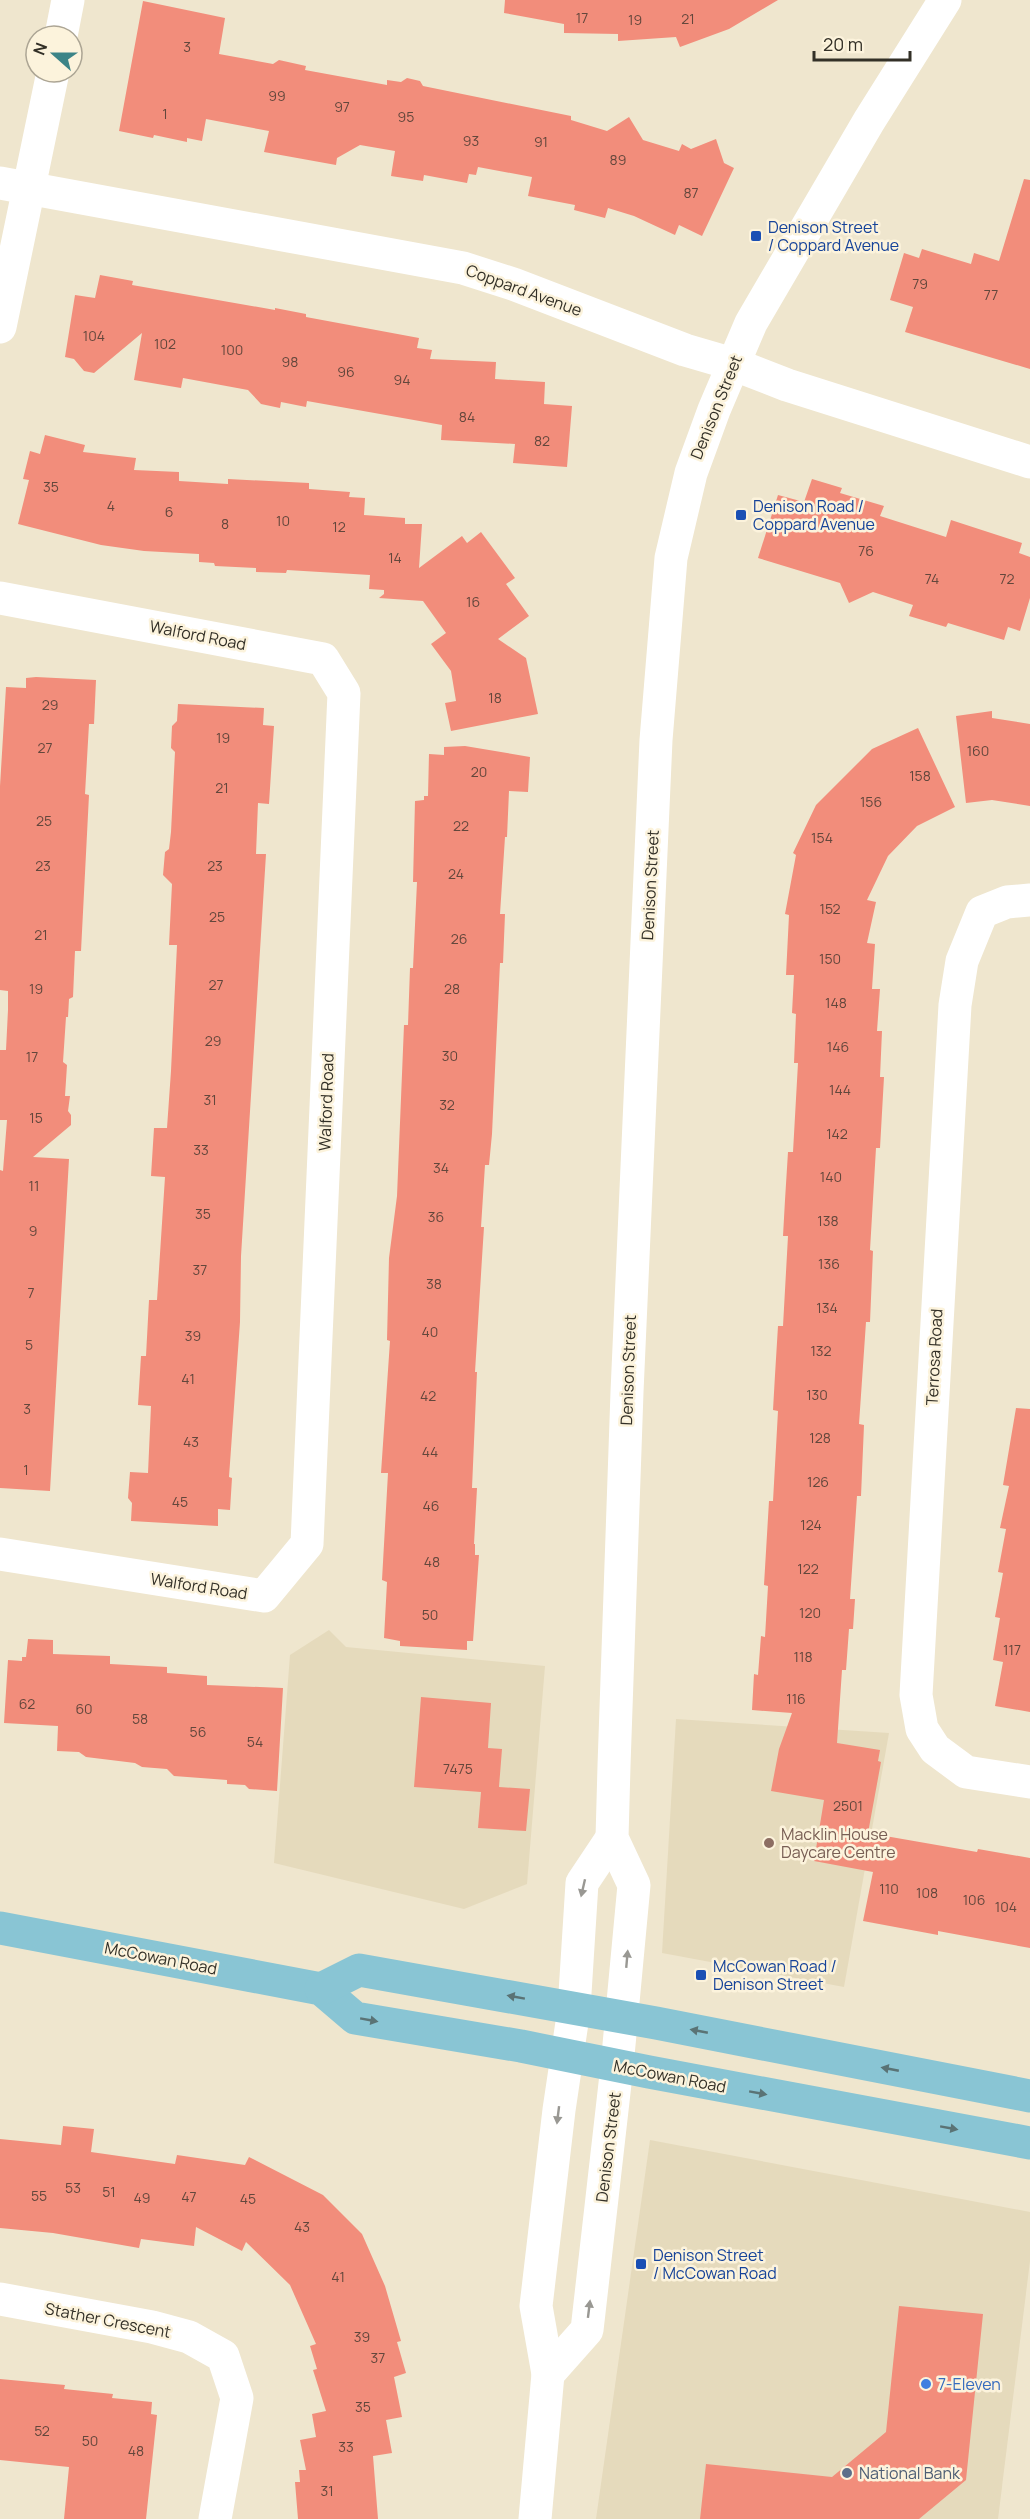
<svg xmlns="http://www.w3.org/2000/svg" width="1030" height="2519" font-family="Manrope,sans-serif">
<rect width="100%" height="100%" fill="#efe6ce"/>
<g fill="#e5dabc">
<polygon points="329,1630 346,1647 545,1666 527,1884 464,1909 274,1863 290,1655"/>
<polygon points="676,1719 889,1733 844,1987 662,1953"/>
<polygon points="650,2140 1030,2212 1030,2261 998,2519 596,2519"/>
</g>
<g fill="#f28d7b">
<polygon points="505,0 778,0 729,29 680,47 676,37 618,41 618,34 564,33 564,24 504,13"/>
<polygon points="143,1 225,18 219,54 273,64 279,60 306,66 305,70 387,85 387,80 401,82 407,78 420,81 423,86 571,116 571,120 607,131 629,117 643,140 679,151 682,144 691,149 716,139 724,163 734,168 702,236 679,225 675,235 634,216 608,208 605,218 574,210 575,205 528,196 532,177 478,167 476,175 469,174 467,183 424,175 423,181 391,176 395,151 360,145 337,158 336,165 264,152 269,131 206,119 202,141 187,138 187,142 154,135 153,138 119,131"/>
<polygon points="1024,179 1030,180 1030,369 905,332 913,307 890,300 904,253 919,258 922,249 971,264 974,253 999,261"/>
<polygon points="100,275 133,281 132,285 275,310 275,308 306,314 306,317 419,338 417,348 432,350 430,359 496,362 495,379 545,382 544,404 572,406 567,467 513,463 515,444 441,440 442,425 307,401 306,407 281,402 280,408 261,404 248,390 183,378 181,388 134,380 142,333 94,373 84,371 74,359 65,357 75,295 95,298"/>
<polygon points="45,435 85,445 83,452 136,458 134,470 179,472 179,481 228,484 228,479 309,483 309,489 350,492 349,497 365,498 364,515 405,518 405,524 422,524 419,568 462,536 467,543 481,532 515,578 506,584 529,616 498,639 526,658 538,714 451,731 445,703 456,701 451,671 431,644 446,633 423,601 379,598 384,594 384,590 369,589 370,575 287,570 286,573 256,572 256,568 215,566 214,563 199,562 199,554 144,551 101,545 18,524 29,480 23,479 30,451 40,454"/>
<polygon points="812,479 842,488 840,493 884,506 880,516 946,537 951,520 1022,543 1019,553 1030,557 1030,598 1020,631 1008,627 1004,640 948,623 946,627 909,616 913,605 873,592 849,603 840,583 758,558 778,495 804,502"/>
<polygon points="36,677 96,680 94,724 89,724 85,794 89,795 81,951 75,951 73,997 69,999 68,1017 66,1017 63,1062 67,1065 65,1096 70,1096 68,1111 71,1115 71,1125 33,1157 69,1159 50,1491 0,1488 0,1170 3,1171 7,1120 0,1120 0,1050 6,1050 8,1010 8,991 0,990 0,786 6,687 26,688 26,678"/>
<polygon points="178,704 264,708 263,725 274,726 269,804 258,803 256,854 266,854 241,1256 240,1322 229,1477 232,1478 230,1510 218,1509 218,1526 131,1521 132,1503 128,1498 130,1472 148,1473 151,1406 138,1405 141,1356 146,1356 149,1300 157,1300 165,1177 151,1176 154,1128 167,1128 171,1071 177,945 169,945 172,884 163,875 165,852 169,849 171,832 175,752 171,748 172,726 177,721"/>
<polygon points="992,711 992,718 1030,724 1030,806 992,800 966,803 956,716"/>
<polygon points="918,728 955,807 917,826 888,856 867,900 876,902 867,943 875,944 872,989 880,989 877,1031 882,1031 880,1077 884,1077 880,1148 876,1148 870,1250 873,1251 870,1322 866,1322 859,1424 864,1425 861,1496 857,1496 850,1599 855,1599 853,1629 849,1629 846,1670 842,1670 837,1743 880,1750 878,1761 881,1762 868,1833 977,1852 978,1849 1030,1858 1030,1948 938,1931 938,1935 863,1921 873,1872 814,1861 824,1800 771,1791 779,1749 792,1713 752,1710 754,1674 758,1675 761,1636 765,1637 768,1586 764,1585 769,1501 773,1501 778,1411 773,1410 775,1375 778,1326 783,1326 788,1236 783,1236 785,1200 788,1152 793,1152 798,1063 794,1063 796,1014 792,1013 794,975 786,975 789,915 785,914 796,855 793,853 816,805 872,749"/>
<polygon points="465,746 530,757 528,792 509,791 507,837 505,837 500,914 505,914 503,963 500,963 492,1134 489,1165 485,1165 481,1227 484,1227 482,1258 475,1372 477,1372 472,1488 477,1488 474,1544 475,1544 475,1555 479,1555 473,1641 467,1641 467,1650 400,1646 400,1641 384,1638 387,1582 382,1580 388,1473 381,1473 390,1341 387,1340 389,1258 397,1196 404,1025 408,1025 410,968 413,968 417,882 413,882 415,801 424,800 424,796 428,796 429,754 444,755 444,747"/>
<polygon points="1016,1408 1030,1409 1030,1712 995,1706 1003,1662 993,1660 1000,1618 995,1617 1003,1573 998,1572 1006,1529 1000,1528 1009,1486 1003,1485"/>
<polygon points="28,1639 53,1640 53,1654 110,1656 110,1664 167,1667 167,1673 207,1676 207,1685 283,1688 277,1791 249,1789 245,1785 227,1784 227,1780 174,1776 167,1769 142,1767 135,1763 86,1757 79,1752 57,1751 58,1726 4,1723 8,1660 22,1661 22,1657 26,1657"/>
<polygon points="421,1697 491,1703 488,1748 502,1749 499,1787 530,1789 526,1831 478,1828 481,1792 414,1787"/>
<polygon points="63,2126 94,2129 91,2152 175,2164 177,2155 245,2165 249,2157 323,2195 362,2234 385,2286 401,2341 397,2342 406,2373 394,2377 402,2417 386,2420 392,2453 373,2456 378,2519 298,2519 295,2482 300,2482 299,2470 306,2470 300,2440 316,2437 312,2414 326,2411 313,2370 317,2369 310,2346 316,2344 290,2285 246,2242 242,2251 196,2227 194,2246 141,2239 139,2248 53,2233 0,2228 0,2139 61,2145"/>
<polygon points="899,2306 983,2314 966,2480 919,2519 700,2519 706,2464 832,2477 886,2432"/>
<polygon points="0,2379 65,2385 64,2389 113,2394 112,2398 152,2402 151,2414 157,2415 146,2519 64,2519 69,2467 0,2460"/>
</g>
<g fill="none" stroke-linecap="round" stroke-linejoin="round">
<g stroke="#fff" stroke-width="33">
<polyline points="61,36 68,0"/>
<polyline points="0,183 463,268 513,284 685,350 733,364 787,385 1030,462"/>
<polyline points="0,327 53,72"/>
<polyline points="0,598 323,659 344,693 307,1544 264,1596 0,1554"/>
<polyline points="1030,900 1007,902 982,912 962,961 955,1005 916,1695 922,1729 935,1749 966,1772 1030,1782"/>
<polyline points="0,2299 152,2327 189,2337 223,2356 237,2398 215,2519"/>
<polyline points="548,2374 587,2330 617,2066 634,1885 612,1838 614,1766 627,1392 656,740 671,558 691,473 714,410 751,323 869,121 945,0"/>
<polyline points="535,2519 548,2374 536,2306 559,2110 574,2009 582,1883 612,1838"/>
</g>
<g stroke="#89c5d4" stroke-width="33">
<polyline points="0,1928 321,1989 355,2018 521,2046 649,2072 1030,2143"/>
<polyline points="321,1989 359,1970 656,2023 1030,2096"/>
</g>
</g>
<defs><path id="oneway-solid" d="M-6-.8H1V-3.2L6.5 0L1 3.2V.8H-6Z" transform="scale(1.5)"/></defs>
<g fill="#999893">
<use href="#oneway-solid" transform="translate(583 1888) rotate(103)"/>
<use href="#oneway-solid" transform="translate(627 1959) rotate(-85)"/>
<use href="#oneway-solid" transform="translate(558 2115) rotate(97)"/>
<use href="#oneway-solid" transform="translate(589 2309) rotate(-83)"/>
</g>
<g fill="#5a7375">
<use href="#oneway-solid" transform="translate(516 1997) rotate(-170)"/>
<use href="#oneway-solid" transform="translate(369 2020) rotate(10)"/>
<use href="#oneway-solid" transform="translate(699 2031) rotate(-169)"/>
<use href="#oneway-solid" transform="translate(890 2069) rotate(-169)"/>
<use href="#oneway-solid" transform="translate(758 2093) rotate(10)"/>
<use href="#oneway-solid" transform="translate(949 2128) rotate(10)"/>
</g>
<g fill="#1a4fb4" stroke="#fcf3dc" stroke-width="2">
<rect x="750" y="230" width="12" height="12" rx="3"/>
<rect x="735" y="509" width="12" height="12" rx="3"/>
<rect x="695" y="1969" width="12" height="12" rx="3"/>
<rect x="635" y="2258" width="12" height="12" rx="3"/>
</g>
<circle fill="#8d6e63" stroke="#fcf3dc" stroke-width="2" cx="769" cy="1843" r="6"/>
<circle fill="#3f7fe0" stroke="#fcf3dc" stroke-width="2" cx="926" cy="2384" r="6"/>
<circle fill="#5c6f8a" stroke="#fcf3dc" stroke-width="2" cx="847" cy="2473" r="6"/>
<g text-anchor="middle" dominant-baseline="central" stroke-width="5" stroke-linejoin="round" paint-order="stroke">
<g font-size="14" fill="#63473c">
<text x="582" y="17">17</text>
<text x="688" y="18">21</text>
<text x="635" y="19">19</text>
<text x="187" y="46">3</text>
<text x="277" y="95">99</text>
<text x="342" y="106">97</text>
<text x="165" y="113">1</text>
<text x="406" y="116">95</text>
<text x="471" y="140">93</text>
<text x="541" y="141">91</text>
<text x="618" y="159">89</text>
<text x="691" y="192">87</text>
<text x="920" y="283">79</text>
<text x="991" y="294">77</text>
<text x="94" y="335">104</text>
<text x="165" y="343">102</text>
<text x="232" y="349">100</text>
<text x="290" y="361">98</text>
<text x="346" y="371">96</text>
<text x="402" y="379">94</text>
<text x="467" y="416">84</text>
<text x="542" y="440">82</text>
<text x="51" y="486">35</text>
<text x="111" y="505">4</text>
<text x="169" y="511">6</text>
<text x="283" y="520">10</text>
<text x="225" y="523">8</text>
<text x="339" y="526">12</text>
<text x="866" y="550">76</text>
<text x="395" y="557">14</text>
<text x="932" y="578">74</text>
<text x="1007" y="578">72</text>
<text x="473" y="601">16</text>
<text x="495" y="697">18</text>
<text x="50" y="704">29</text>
<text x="223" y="737">19</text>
<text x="45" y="747">27</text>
<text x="978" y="750">160</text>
<text x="479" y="771">20</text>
<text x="920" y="775">158</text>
<text x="222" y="787">21</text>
<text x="871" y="801">156</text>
<text x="44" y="820">25</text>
<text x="461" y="825">22</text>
<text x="822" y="837">154</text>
<text x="43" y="865">23</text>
<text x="215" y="865">23</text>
<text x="456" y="873">24</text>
<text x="830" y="908">152</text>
<text x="217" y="916">25</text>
<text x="41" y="934">21</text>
<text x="459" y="938">26</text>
<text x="830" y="958">150</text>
<text x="216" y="984">27</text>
<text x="36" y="988">19</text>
<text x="452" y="988">28</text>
<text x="836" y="1002">148</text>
<text x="213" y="1040">29</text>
<text x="838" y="1046">146</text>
<text x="450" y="1055">30</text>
<text x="32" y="1056">17</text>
<text x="840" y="1089">144</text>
<text x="210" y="1099">31</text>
<text x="447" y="1104">32</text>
<text x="36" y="1117">15</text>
<text x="837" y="1133">142</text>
<text x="201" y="1149">33</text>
<text x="441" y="1167">34</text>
<text x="831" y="1176">140</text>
<text x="34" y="1185">11</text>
<text x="203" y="1213">35</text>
<text x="436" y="1216">36</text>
<text x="828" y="1220">138</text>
<text x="33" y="1230">9</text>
<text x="829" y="1263">136</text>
<text x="200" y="1269">37</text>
<text x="434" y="1283">38</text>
<text x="31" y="1292">7</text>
<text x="827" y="1307">134</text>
<text x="430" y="1331">40</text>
<text x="193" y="1335">39</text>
<text x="29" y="1344">5</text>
<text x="821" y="1350">132</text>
<text x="188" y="1378">41</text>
<text x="817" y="1394">130</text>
<text x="428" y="1395">42</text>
<text x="27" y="1408">3</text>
<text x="820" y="1437">128</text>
<text x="191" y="1441">43</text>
<text x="430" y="1451">44</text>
<text x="26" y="1469">1</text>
<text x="818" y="1481">126</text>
<text x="180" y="1501">45</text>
<text x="431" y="1505">46</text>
<text x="811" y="1524">124</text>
<text x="432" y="1561">48</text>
<text x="808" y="1568">122</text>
<text x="810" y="1612">120</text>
<text x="430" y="1614">50</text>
<text x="1012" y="1649">117</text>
<text x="803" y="1656">118</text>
<text x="796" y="1698">116</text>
<text x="27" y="1703">62</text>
<text x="84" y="1708">60</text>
<text x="140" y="1718">58</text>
<text x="198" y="1731">56</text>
<text x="255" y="1741">54</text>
<text x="458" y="1768">7475</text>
<text x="848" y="1805">2501</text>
<text x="889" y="1888">110</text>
<text x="927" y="1892">108</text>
<text x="974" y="1899">106</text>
<text x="1006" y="1906">104</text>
<text x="73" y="2187">53</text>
<text x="109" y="2191">51</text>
<text x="39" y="2195">55</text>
<text x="189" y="2196">47</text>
<text x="142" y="2197">49</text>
<text x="248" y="2198">45</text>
<text x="302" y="2226">43</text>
<text x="338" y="2276">41</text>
<text x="362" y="2336">39</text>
<text x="378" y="2357">37</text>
<text x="363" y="2406">35</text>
<text x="42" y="2430">52</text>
<text x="90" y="2440">50</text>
<text x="346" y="2446">33</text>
<text x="136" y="2450">48</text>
<text x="327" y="2490">31</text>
</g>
<g font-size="16" fill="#164399" stroke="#fcf3dc" text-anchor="start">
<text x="768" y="227">Denison Street<tspan x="768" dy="18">/ Coppard Avenue</tspan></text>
<text x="753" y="506">Denison Road /<tspan x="753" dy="18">Coppard Avenue</tspan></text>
<text x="713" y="1966">McCowan Road /<tspan x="713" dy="18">Denison Street</tspan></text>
<text x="653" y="2255">Denison Street<tspan x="653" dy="18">/ McCowan Road</tspan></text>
</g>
<g font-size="16" fill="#333027" stroke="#fcf3dc">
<text transform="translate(524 290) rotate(20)">Coppard Avenue</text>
<text transform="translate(716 407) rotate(-68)">Denison Street</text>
<text transform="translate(198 635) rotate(11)">Walford Road</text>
<text transform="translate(650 885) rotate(-87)">Denison Street</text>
<text transform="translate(326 1102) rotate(-88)">Walford Road</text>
<text transform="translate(934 1357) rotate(-87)">Terrosa Road</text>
<text transform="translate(628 1370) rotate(-88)">Denison Street</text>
<text transform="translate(199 1586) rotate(9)">Walford Road</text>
<text transform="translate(161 1958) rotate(11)">McCowan Road</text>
<text transform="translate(670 2076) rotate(11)">McCowan Road</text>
<text transform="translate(608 2147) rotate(-83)">Denison Street</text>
<text transform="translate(108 2320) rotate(11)">Stather Crescent</text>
</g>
<g font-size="16" fill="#785e54" stroke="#fcf3dc" text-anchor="start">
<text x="781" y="1834">Macklin House<tspan x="781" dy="18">Daycare Centre</tspan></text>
</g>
<g font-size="16" fill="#366cbe" stroke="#fcf3dc" text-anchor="start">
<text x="938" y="2384">7-Eleven</text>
</g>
<g font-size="16" fill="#4e5e75" stroke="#fcf3dc" text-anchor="start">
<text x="859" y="2473">National Bank</text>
</g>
</g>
<g transform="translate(54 54) rotate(291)"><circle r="28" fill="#fcf3dc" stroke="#aca594" stroke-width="1.5"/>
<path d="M0-4.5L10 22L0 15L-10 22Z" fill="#3c8487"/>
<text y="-9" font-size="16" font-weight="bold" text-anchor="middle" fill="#333027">N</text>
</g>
<path d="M814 51v9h96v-9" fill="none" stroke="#333027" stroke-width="3"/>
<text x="823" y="51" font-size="18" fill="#333027" stroke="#fcf3dc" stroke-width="4.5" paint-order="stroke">20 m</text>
</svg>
